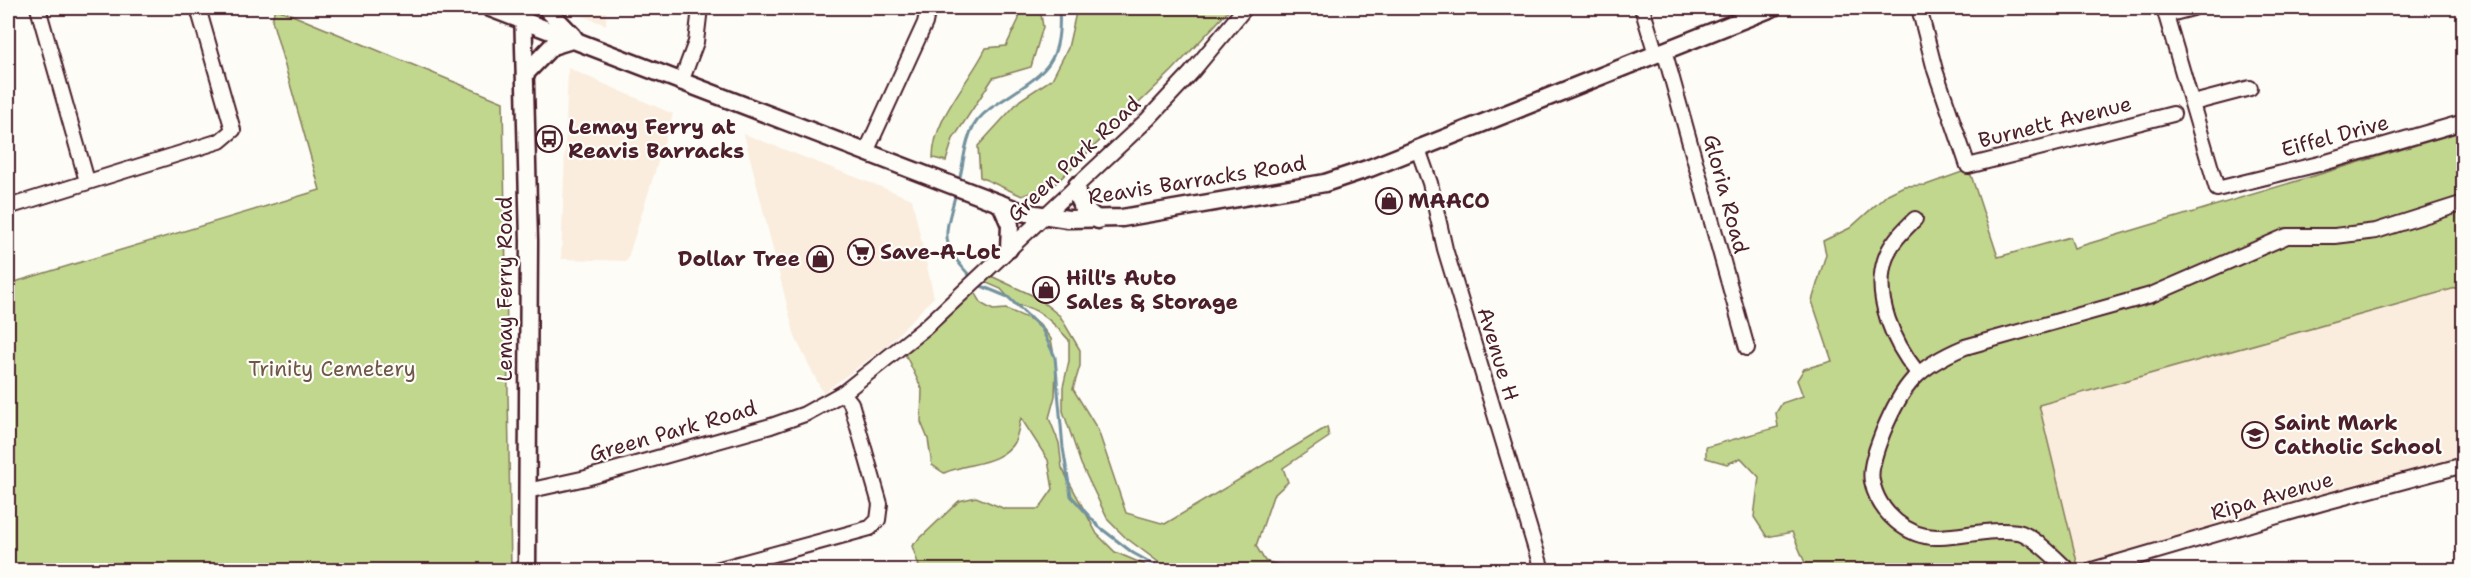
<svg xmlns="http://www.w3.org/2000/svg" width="2471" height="578" font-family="'Shantell Sans',sans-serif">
<rect width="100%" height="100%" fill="#fdfcf7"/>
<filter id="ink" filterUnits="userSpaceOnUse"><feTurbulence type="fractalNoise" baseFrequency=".0167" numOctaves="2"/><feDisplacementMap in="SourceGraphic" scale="12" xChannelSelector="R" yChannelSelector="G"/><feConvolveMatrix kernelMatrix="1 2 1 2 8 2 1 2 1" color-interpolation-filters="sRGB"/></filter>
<g filter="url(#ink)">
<g fill="#faeddd">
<polygon points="562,8 606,8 606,25"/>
<polygon points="568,68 673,114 627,261 561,259"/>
<polygon points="744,134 912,199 934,297 888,345 823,393 795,337"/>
<polygon points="2463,286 2463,458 2078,566 2038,405"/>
</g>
<g fill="#c1d78d" stroke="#867b5c" stroke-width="1.5">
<polygon points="275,8 503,102 511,570 8,570 8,284 320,190 272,20"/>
<path d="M1017 8H1040L1043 27 1031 67 993 78 953 139 946 161 933 158C933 118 969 83 986 48L1006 46 1019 19Z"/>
<polygon points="1077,8 1231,8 1172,71 1056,183 1022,196 980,177 978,146 1020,100 1052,79 1068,48"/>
<polygon points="2463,131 2463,286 2039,405 2078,566 2060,570 1808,570 1792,532 1767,537 1754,517 1759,477 1741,458 1727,464 1706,458 1706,447 1778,427 1776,413 1782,403 1803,396 1797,380 1804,369 1832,361 1812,301 1826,254 1823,241 1850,228 1888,194 1904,186 1926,185 1962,172 1971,175 1998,257 2070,237 2074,248"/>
<path d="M991 276 1036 297 1060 316 1080 350V366L1073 389 1098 430 1126 513 1165 524 1327 427 1329 437 1283 468 1288 482 1273 496 1256 546 1265 561 1296 570H1169L1125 537 1108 520 1081 464 1063 411V387L1069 361V340C1053 323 1038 306 1015 305L1001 289 982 281Z"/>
<path d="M973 289 982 304 993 310 1006 309 1039 323 1051 339 1056 366 1055 396 1049 418 1059 443 1062 468 1097 534 1115 552 1143 564 1151 570H1046L1044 565 1038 570H908L919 566 912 546 959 501 976 497 1005 509H1039L1053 489 1048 460 1021 418C1019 425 1018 434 1015 441 1000 466 968 462 944 473L932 465 928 439 921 422 922 389 904 352Z"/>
</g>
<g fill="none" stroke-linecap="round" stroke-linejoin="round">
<g stroke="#73929e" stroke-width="3">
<path d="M959 181C964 163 964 143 973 127 979 116 990 108 1000 102 1043 73 1063 66 1059 8"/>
<path d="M956 193C944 237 939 243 972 278"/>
<polyline points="979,285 1008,297 1042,329 1055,357 1063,448 1071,496 1098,526 1133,553 1164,570"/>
</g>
<defs>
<g id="minor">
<polyline points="38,8 87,181"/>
<polyline points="1642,8 1656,54"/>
<polyline points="1919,8 1935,70 1968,166 2173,114"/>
<polyline points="2193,8 2166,15 2217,189 2323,163 2464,122"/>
<polyline points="1664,50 1747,348"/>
<polyline points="681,82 696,42 700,8"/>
<polyline points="2193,103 2250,88"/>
<polyline points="1418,149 1430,183 1445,249 1542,570"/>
<polyline points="866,152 925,23 928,8"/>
<polyline points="8,207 220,141 233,130 198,8"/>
<path d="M1915 219C1903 231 1890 243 1885 260 1873 298 1894 343 1917 372"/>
<polyline points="527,491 586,478 771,426 805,414 843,393 926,327 1148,119 1191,73 1245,8"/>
<polyline points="716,570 870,528 878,520 880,504 851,403 843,393"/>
<path d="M2068 570C2057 560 2033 535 2018 532 1991 528 1966 536 1940 537 1908 539 1878 512 1872 481 1869 467 1878 445 1883 432 1903 384 1917 367 1965 347L2151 295 2287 236H2335L2376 231 2464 203"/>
<polyline points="2092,570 2322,503 2464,465"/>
</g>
<g id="major">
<polyline points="490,8 1022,212 1068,219 1122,218 1325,183 1370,168 1772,8"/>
<polyline points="523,8 529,241 527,570"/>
<polyline points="546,8 573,36"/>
<polyline points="525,74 552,46 575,39"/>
<path d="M1077 185C1075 203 1085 209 1098 220"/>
<polyline points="1001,204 1010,225 1009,249"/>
</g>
</defs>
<use href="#minor" stroke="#4a1f2b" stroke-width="18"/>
<use href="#major" stroke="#4a1f2b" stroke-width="21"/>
<use href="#minor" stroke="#fdfcf7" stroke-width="14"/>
<use href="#major" stroke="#fdfcf7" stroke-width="16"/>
</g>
</g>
<defs>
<symbol id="bus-ring" viewBox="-11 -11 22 22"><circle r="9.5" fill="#fdfcf7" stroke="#4a1f2b" stroke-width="1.5"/><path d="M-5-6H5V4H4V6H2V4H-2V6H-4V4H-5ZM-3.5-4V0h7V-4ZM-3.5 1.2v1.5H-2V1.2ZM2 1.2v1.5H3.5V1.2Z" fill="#4a1f2b"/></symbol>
<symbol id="shop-ring" viewBox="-11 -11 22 22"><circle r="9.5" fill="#fdfcf7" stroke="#4a1f2b" stroke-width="1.5"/><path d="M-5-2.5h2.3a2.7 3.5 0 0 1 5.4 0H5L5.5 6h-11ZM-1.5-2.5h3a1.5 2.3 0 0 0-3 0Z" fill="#4a1f2b"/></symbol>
<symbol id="supermarket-ring" viewBox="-11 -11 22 22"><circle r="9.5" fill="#fdfcf7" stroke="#4a1f2b" stroke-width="1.5"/><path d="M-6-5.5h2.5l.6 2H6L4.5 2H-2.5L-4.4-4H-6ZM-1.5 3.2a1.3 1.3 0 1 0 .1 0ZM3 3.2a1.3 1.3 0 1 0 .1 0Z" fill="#4a1f2b"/></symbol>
<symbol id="school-ring" viewBox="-11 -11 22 22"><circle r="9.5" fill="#fdfcf7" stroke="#4a1f2b" stroke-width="1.5"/><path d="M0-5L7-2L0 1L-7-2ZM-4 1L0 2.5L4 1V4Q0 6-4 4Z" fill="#4a1f2b"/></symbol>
</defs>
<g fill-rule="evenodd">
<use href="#bus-ring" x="534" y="124" width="30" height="30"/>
<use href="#shop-ring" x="1374" y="186" width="30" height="30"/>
<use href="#supermarket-ring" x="846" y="237" width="30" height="30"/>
<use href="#shop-ring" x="805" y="244" width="30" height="30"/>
<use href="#shop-ring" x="1031" y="275" width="30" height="30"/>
<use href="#school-ring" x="2240" y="420" width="30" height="30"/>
</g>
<g text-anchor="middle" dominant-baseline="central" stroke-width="4.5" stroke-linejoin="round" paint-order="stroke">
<g font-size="21" fill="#4a1f2b" stroke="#fdfcf7">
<text transform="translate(2055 122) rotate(-14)">Burnett Avenue</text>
<text transform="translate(2335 136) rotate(-15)">Eiffel Drive</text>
<text transform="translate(1074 159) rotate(-43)">Green Park Road</text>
<text transform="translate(1197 180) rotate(-9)">Reavis Barracks Road</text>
<text transform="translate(1726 194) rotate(75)">Gloria Road</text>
<text transform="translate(505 289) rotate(-90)">Lemay Ferry Road</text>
<text transform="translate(1498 354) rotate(73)">Avenue H</text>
<text transform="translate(673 431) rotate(-16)">Green Park Road</text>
<text transform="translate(2272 496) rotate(-16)">Ripa Avenue</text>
</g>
<g font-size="21" font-weight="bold" fill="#4a1f2b" stroke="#fdfcf7" text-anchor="start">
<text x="568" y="127">Lemay Ferry at<tspan x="568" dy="24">Reavis Barracks</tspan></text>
<text x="1408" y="201">MAACO</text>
<text x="880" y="252">Save-A-Lot</text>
<text x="800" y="259" text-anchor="end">Dollar Tree</text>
<text x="1066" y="278">Hill's Auto<tspan x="1066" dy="24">Sales &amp; Storage</tspan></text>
<text x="2274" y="423">Saint Mark<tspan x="2274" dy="24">Catholic School</tspan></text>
</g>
<g font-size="21" fill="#6e5648" stroke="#fdfcf7">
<text x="332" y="369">Trinity Cemetery</text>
</g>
</g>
<rect width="2471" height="578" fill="none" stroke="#fdfcf7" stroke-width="30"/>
<rect x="15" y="15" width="2441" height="548" fill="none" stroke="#4a1f2b" stroke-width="2" filter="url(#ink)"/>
</svg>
